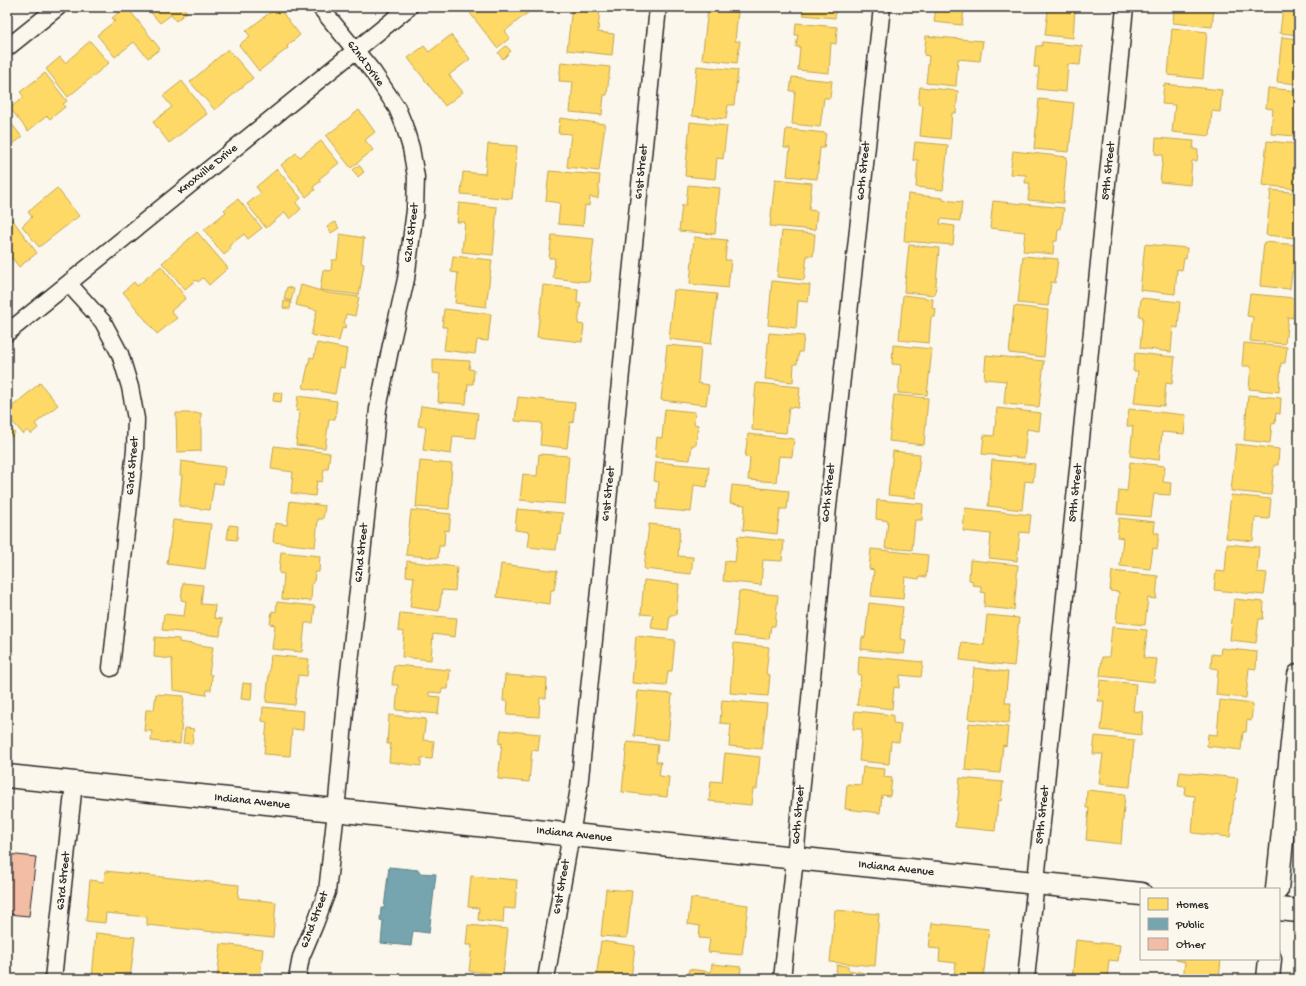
<svg xmlns="http://www.w3.org/2000/svg" width="1306" height="986" font-family="'Gochi Hand',sans-serif">
<rect width="100%" height="100%" fill="#fbf7ec"/>
<filter id="ink" filterUnits="userSpaceOnUse"><feTurbulence type="fractalNoise" baseFrequency=".025" numOctaves="2"/><feDisplacementMap in="SourceGraphic" scale="8" xChannelSelector="R" yChannelSelector="G"/><feConvolveMatrix kernelMatrix="1 2 1 2 8 2 1 2 1" color-interpolation-filters="sRGB"/></filter>
<g filter="url(#ink)">
<g fill="#ffd966" stroke="#bfa554">
<polygon points="125,7 127,7 160,49 148,58 134,42 115,57 97,35 115,21 112,18"/>
<polygon points="146,7 183,7 187,12 176,21 171,15 160,23"/>
<polygon points="277,7 278,7 300,35 287,46 288,48 259,71 239,45 250,36 246,31"/>
<polygon points="477,7 535,7 505,31 510,38 497,48 470,13"/>
<polygon points="572,7 600,7 598,32 614,34 612,55 567,50"/>
<polygon points="803,7 836,7 835,18 803,15"/>
<polygon points="936,7 977,7 977,12 964,10 962,25 934,22"/>
<polygon points="1044,7 1084,7 1084,9 1075,8 1073,38 1045,35 1048,10 1043,10"/>
<polygon points="1174,7 1214,7 1212,27 1173,23"/>
<polygon points="1283,7 1299,7 1299,35 1280,33"/>
<polygon points="708,9 738,12 735,41 740,41 737,63 702,59"/>
<polygon points="796,23 837,27 836,44 831,43 829,73 798,70 800,47 796,47 798,35 795,35"/>
<polygon points="1172,28 1207,32 1203,79 1168,75"/>
<polygon points="451,35 470,59 449,75 463,92 445,106 408,58 424,46 429,52"/>
<polygon points="926,36 983,41 980,61 958,59 956,86 926,83 929,56 924,55"/>
<polygon points="1282,37 1299,39 1299,84 1277,82"/>
<polygon points="90,41 109,63 68,97 46,69 60,57 65,63"/>
<polygon points="1042,42 1082,46 1080,65 1068,64 1066,92 1037,89 1039,67 1034,67 1036,46 1042,46"/>
<polygon points="506,46 511,51 503,59 498,53"/>
<polygon points="228,49 253,78 215,110 190,82"/>
<polygon points="561,62 610,67 607,95 604,95 602,115 570,112 573,82 559,81"/>
<polygon points="697,66 738,70 734,105 728,105 726,119 692,116"/>
<polygon points="45,73 67,101 63,104 65,107 50,119 47,116 28,131 10,108 24,97 20,92"/>
<polygon points="792,77 832,81 830,98 824,98 820,127 792,124 795,91 790,91"/>
<polygon points="182,81 207,114 169,143 153,122 172,107 163,96"/>
<polygon points="1164,84 1222,90 1220,112 1212,111 1210,136 1172,132 1175,105 1162,104"/>
<polygon points="920,87 958,91 956,113 952,113 950,139 920,136 923,105 918,104"/>
<polygon points="1268,88 1299,91 1299,113 1297,113 1295,136 1271,134 1273,109 1266,108"/>
<polygon points="1039,99 1074,103 1069,152 1034,149"/>
<polygon points="359,110 375,132 365,140 373,150 351,168 326,136"/>
<polygon points="7,118 22,137 7,149"/>
<polygon points="560,118 605,124 599,171 567,167 571,134 558,133"/>
<polygon points="690,122 727,126 723,159 717,158 715,179 685,176"/>
<polygon points="786,129 826,133 824,148 820,148 817,179 787,176 790,148 784,148"/>
<polygon points="1156,138 1194,141 1193,149 1198,150 1197,161 1192,161 1190,185 1160,182 1163,155 1155,154"/>
<polygon points="321,141 339,163 319,179 321,181 313,187 315,190 306,197 281,165 296,153 300,157"/>
<polygon points="1267,141 1299,144 1299,173 1297,189 1262,185"/>
<polygon points="915,142 948,145 943,190 916,187 918,160 913,160"/>
<polygon points="488,144 517,146 512,199 461,194 463,172 485,174"/>
<polygon points="1013,151 1067,157 1063,203 1028,200 1030,183 1025,183 1026,175 1010,174"/>
<polygon points="359,165 364,172 358,177 353,170"/>
<polygon points="277,169 301,198 296,203 301,209 290,219 285,212 266,228 247,204 261,193 256,187"/>
<polygon points="549,171 600,175 598,198 590,197 589,206 585,205 583,226 558,224 560,203 546,201"/>
<polygon points="775,179 812,183 809,210 817,211 815,230 770,226"/>
<polygon points="688,185 720,188 715,234 679,231 682,205 686,205"/>
<polygon points="57,188 79,216 39,247 22,226 32,217 28,212"/>
<polygon points="1271,190 1299,193 1299,222 1298,222 1296,238 1266,235"/>
<polygon points="908,194 943,198 943,200 962,202 960,221 941,219 940,224 955,226 953,245 904,241"/>
<polygon points="238,199 262,228 248,239 244,234 229,246 231,249 224,255 204,230 226,212 224,210"/>
<polygon points="993,201 1064,208 1061,229 1058,229 1057,241 1054,241 1053,254 1023,251 1025,232 990,228"/>
<polygon points="459,203 497,207 493,255 462,252 465,222 457,222"/>
<polygon points="12,219 37,253 19,267 12,258 7,262 7,223"/>
<polygon points="335,222 339,228 331,233 327,227"/>
<polygon points="782,231 815,234 813,256 807,255 804,280 777,277"/>
<polygon points="197,232 228,268 209,285 203,278 198,282 196,280 185,289 162,263"/>
<polygon points="340,234 364,238 361,263 364,264 359,295 320,290 323,270 331,271 332,260 337,260"/>
<polygon points="552,235 594,239 589,282 553,278 555,258 549,258"/>
<polygon points="694,237 727,240 725,260 731,260 728,288 690,284"/>
<polygon points="1264,242 1299,245 1299,261 1296,260 1294,272 1292,272 1290,289 1260,286"/>
<polygon points="1145,244 1187,248 1186,259 1184,258 1182,270 1177,269 1175,294 1140,290"/>
<polygon points="909,245 939,248 935,295 904,292"/>
<polygon points="453,256 492,260 486,307 455,303 458,273 451,272"/>
<polygon points="1023,256 1058,259 1055,283 1051,282 1048,306 1018,303"/>
<polygon points="161,266 186,298 171,311 177,318 157,334 123,292 134,282 137,286"/>
<polygon points="772,281 810,285 808,302 798,301 796,328 768,325"/>
<polygon points="301,285 328,293 359,297 355,316 346,314 344,324 346,324 345,329 342,328 339,341 311,335 317,310 296,305"/>
<polygon points="543,285 578,289 577,303 581,303 578,324 584,325 582,342 537,337"/>
<polygon points="287,287 294,289 291,301 284,299"/>
<polygon points="674,290 717,294 711,344 669,339"/>
<polygon points="1250,294 1295,298 1293,318 1288,317 1285,344 1250,341 1253,317 1247,316"/>
<polygon points="903,295 933,299 932,308 936,309 935,317 931,317 929,343 899,340"/>
<polygon points="1141,298 1180,302 1178,328 1173,327 1171,352 1140,348 1143,317 1139,316"/>
<polygon points="284,301 291,302 290,309 283,308"/>
<polygon points="1014,306 1048,310 1044,357 1009,353"/>
<polygon points="444,309 491,314 488,341 477,340 475,354 444,350 447,327 442,327"/>
<polygon points="769,333 804,336 802,352 799,352 797,364 794,364 793,382 765,379"/>
<polygon points="317,343 347,349 344,368 340,367 335,394 303,388 310,357 314,358"/>
<polygon points="1244,343 1287,347 1285,363 1281,363 1279,392 1249,389 1251,366 1242,366"/>
<polygon points="667,345 701,348 698,383 709,385 706,405 661,400"/>
<polygon points="893,345 932,349 927,395 898,393 901,365 892,364"/>
<polygon points="1135,353 1175,357 1172,384 1166,383 1164,406 1134,403 1138,371 1133,371"/>
<polygon points="986,355 1044,361 1039,407 1004,404 1006,381 984,379"/>
<polygon points="433,359 470,361 469,369 474,370 473,384 468,384 466,404 438,402 440,374 433,373"/>
<polygon points="40,383 58,405 35,424 38,428 31,434 28,430 23,434 7,415 7,411"/>
<polygon points="756,383 800,387 798,408 789,407 786,433 752,430"/>
<polygon points="274,392 282,393 281,402 273,401"/>
<polygon points="894,395 928,398 924,445 889,441"/>
<polygon points="1248,395 1281,398 1280,414 1276,413 1275,424 1272,423 1270,443 1244,440"/>
<polygon points="298,396 337,401 335,419 329,419 325,448 296,445 300,411 296,411"/>
<polygon points="518,397 575,403 573,423 570,422 567,448 540,445 542,423 515,421"/>
<polygon points="421,406 478,413 475,438 453,436 451,454 423,450 426,427 418,426"/>
<polygon points="997,408 1041,413 1039,431 1027,429 1024,458 982,454 984,435 994,436"/>
<polygon points="665,409 695,412 694,424 698,425 696,445 692,445 690,460 655,457 657,437 662,438"/>
<polygon points="1129,409 1186,415 1184,434 1162,432 1159,460 1130,456 1133,426 1127,426"/>
<polygon points="176,413 201,413 201,451 177,452"/>
<polygon points="7,423 15,433 8,439 10,440 7,443"/>
<polygon points="748,434 794,439 792,457 779,456 776,482 748,480 750,458 745,457"/>
<polygon points="1236,444 1279,449 1278,465 1274,465 1271,495 1231,491"/>
<polygon points="274,446 330,453 328,469 324,469 322,482 317,481 315,496 291,493 293,472 271,469"/>
<polygon points="893,451 920,454 916,498 888,495"/>
<polygon points="539,454 569,456 565,504 520,500 523,474 537,476"/>
<polygon points="992,460 1035,464 1033,482 1025,481 1022,510 988,506"/>
<polygon points="181,461 225,467 223,484 214,483 210,510 179,506 182,475 180,475"/>
<polygon points="420,461 452,464 449,509 416,507"/>
<polygon points="656,462 709,467 707,487 694,485 691,512 656,509 659,482 654,481"/>
<polygon points="1130,462 1165,466 1163,482 1171,483 1170,495 1154,494 1151,517 1117,514 1119,490 1127,491"/>
<polygon points="732,485 789,491 787,509 780,509 777,534 743,530 745,505 730,503"/>
<polygon points="1231,495 1271,499 1269,519 1255,518 1253,541 1226,538"/>
<polygon points="877,500 923,504 922,520 915,520 912,550 885,548 888,521 876,519"/>
<polygon points="290,501 325,506 323,519 318,519 315,547 273,542 275,523 287,525"/>
<polygon points="965,508 1031,515 1029,533 1020,532 1017,561 989,558 991,534 963,531"/>
<polygon points="517,509 563,513 561,535 558,534 556,550 528,547 530,532 515,530"/>
<polygon points="411,510 451,514 449,531 445,530 444,546 439,546 438,558 406,555"/>
<polygon points="1119,518 1155,522 1154,533 1159,533 1157,549 1153,548 1150,569 1120,566 1123,538 1117,537"/>
<polygon points="173,520 211,524 205,569 167,564"/>
<polygon points="649,524 680,527 678,556 693,557 691,574 644,569"/>
<polygon points="229,525 238,526 237,540 227,539"/>
<polygon points="738,536 784,541 782,561 763,560 761,585 723,581 725,561 735,562"/>
<polygon points="1227,544 1259,547 1257,572 1267,573 1264,595 1214,590 1216,571 1225,572"/>
<polygon points="871,549 928,555 926,577 920,576 919,579 905,577 903,599 871,596 874,570 869,569"/>
<polygon points="281,552 320,556 319,572 315,572 314,583 312,583 311,601 282,599 284,574 279,573"/>
<polygon points="970,560 1018,565 1014,610 984,607 985,593 981,592 981,586 972,585 973,581 969,580"/>
<polygon points="407,561 457,567 455,591 442,590 439,611 410,607 414,577 406,576"/>
<polygon points="501,564 557,571 554,590 551,590 550,604 497,597"/>
<polygon points="1112,571 1158,576 1156,599 1148,598 1145,625 1116,622 1119,592 1110,591"/>
<polygon points="644,580 679,584 676,615 670,615 668,630 651,628 653,615 641,614"/>
<polygon points="183,583 203,585 201,604 215,605 214,618 222,619 220,636 162,630 164,614 184,616 186,601 181,600"/>
<polygon points="739,591 778,595 775,626 771,626 769,639 734,636"/>
<polygon points="1234,599 1264,602 1263,619 1259,619 1256,643 1230,640"/>
<polygon points="277,602 315,606 313,623 305,623 302,652 272,649 275,625 270,624 272,611 276,612"/>
<polygon points="869,603 903,607 900,639 906,640 904,654 861,649 862,637 865,638"/>
<polygon points="400,613 457,618 455,637 433,634 431,660 402,657 404,632 398,631"/>
<polygon points="987,615 1019,618 1014,666 960,660 962,642 984,645"/>
<polygon points="1112,627 1147,630 1144,658 1157,659 1154,682 1100,676 1102,657 1109,657"/>
<polygon points="636,636 675,640 672,671 668,671 666,686 632,683"/>
<polygon points="155,637 179,639 179,642 213,647 209,674 212,675 211,690 207,690 206,695 173,690 172,659 154,657"/>
<polygon points="734,643 769,647 766,674 770,675 768,696 730,693"/>
<polygon points="1221,648 1257,652 1256,669 1249,668 1246,698 1216,695 1218,669 1211,668 1212,654 1220,655"/>
<polygon points="271,655 309,659 307,676 298,675 295,705 266,702"/>
<polygon points="859,656 923,662 921,677 900,675 899,688 894,687 892,709 857,705 861,675 858,674"/>
<polygon points="394,665 450,670 448,689 442,689 441,693 429,692 429,696 440,697 438,714 396,710 398,685 392,685"/>
<polygon points="974,668 1008,672 1005,703 1011,703 1009,723 968,719"/>
<polygon points="505,675 547,678 546,698 540,698 539,717 507,715 508,701 503,701"/>
<polygon points="1100,680 1136,684 1133,711 1143,712 1141,735 1101,730 1104,701 1098,701"/>
<polygon points="243,683 252,684 251,700 241,699"/>
<polygon points="638,691 672,694 668,740 634,736"/>
<polygon points="156,694 184,696 180,744 151,741 152,731 144,731 146,710 154,710"/>
<polygon points="722,700 767,704 762,749 729,746 731,724 720,723"/>
<polygon points="1220,700 1253,704 1251,721 1247,720 1246,732 1243,732 1241,750 1207,746 1208,734 1217,735"/>
<polygon points="263,707 304,711 303,730 292,729 290,756 264,754 267,722 262,721"/>
<polygon points="855,711 893,715 893,723 901,724 899,742 891,741 889,764 859,761 862,729 853,729"/>
<polygon points="389,715 426,719 423,740 434,741 432,759 421,758 421,766 389,762 391,744 387,744"/>
<polygon points="969,723 1008,727 1006,746 1003,745 1000,773 965,770"/>
<polygon points="185,728 194,729 192,744 183,743"/>
<polygon points="501,730 540,734 538,751 532,750 529,782 498,779 502,743 499,744"/>
<polygon points="1095,736 1134,740 1130,787 1099,784 1103,754 1093,754"/>
<polygon points="627,742 658,745 656,762 661,762 659,776 669,777 667,797 622,792"/>
<polygon points="725,753 760,757 757,789 753,789 751,805 709,801 711,781 722,782"/>
<polygon points="863,767 885,769 884,777 892,778 890,796 882,795 880,813 845,809 847,784 861,785"/>
<polygon points="1180,772 1238,778 1235,800 1234,800 1230,837 1192,833 1195,796 1185,795 1186,787 1178,786"/>
<polygon points="960,778 1003,782 1001,801 998,801 995,831 955,827"/>
<polygon points="1087,790 1125,794 1121,844 1086,840 1089,808 1086,808"/>
<polygon points="105,871 239,885 238,898 276,902 273,938 147,925 147,917 106,913 105,923 86,921 90,880 104,882"/>
<polygon points="471,876 517,880 515,909 504,908 503,923 478,920 479,908 468,907"/>
<polygon points="606,889 632,891 627,938 601,936"/>
<polygon points="691,898 748,905 742,955 708,952 710,939 699,938 700,926 688,924"/>
<polygon points="835,910 879,914 875,966 830,962"/>
<polygon points="932,923 989,929 983,979 954,976 956,963 939,961 940,949 929,948"/>
<polygon points="468,925 508,929 503,975 469,971 472,945 466,945"/>
<polygon points="96,933 135,937 130,979 92,979"/>
<polygon points="1076,940 1120,945 1118,961 1109,960 1107,979 1109,979 1072,979"/>
<polygon points="601,941 635,946 631,979 596,979"/>
<polygon points="221,944 263,949 260,979 217,979"/>
<polygon points="1176,959 1221,959 1219,979 1183,979 1185,962 1176,960"/>
<polygon points="712,964 741,967 740,979 688,979 689,969 711,972"/>
<polygon points="837,965 848,966 848,970 870,974 869,979 835,979"/>
</g>
<polygon fill="#76a5af" stroke="#608087" points="389,867 419,870 419,873 436,874 429,933 413,931 411,946 381,943 383,921 380,920 381,908 384,908"/>
<polygon fill="#f2bca5" stroke="#2b2b2b" points="7,854 36,857 29,916 7,914"/>
<g fill="none" stroke-linecap="round" stroke-linejoin="round">
<defs>
<g id="street">
<polyline points="7,48 58,7"/>
<polyline points="69,284 103,322 120,354 130,387 136,419 135,450 111,668"/>
<polyline points="7,333 409,7"/>
<polyline points="53,979 74,783"/>
<polyline points="297,979 301,957 315,924 327,892 336,811 347,690 378,409 391,345 406,279 415,210 416,177 411,148 404,125 397,108 373,72 320,7"/>
<polyline points="546,979 579,788 658,7"/>
<polyline points="782,979 795,858 828,507 882,7"/>
<polyline points="1026,979 1125,7"/>
</g>
<g id="secondary">
<polyline points="7,776 1141,894"/>
<polyline points="1277,889 1299,675"/>
<polyline points="1279,909 1299,911"/>
<polyline points="1268,979 1270,959"/>
</g>
</defs>
<use href="#street" stroke="#2b2b2b" stroke-width="19"/>
<use href="#secondary" stroke="#2b2b2b" stroke-width="25"/>
<use href="#street" stroke="#fbf7ec" stroke-width="16"/>
<use href="#secondary" stroke="#fbf7ec" stroke-width="22"/>
</g>
</g>
<g text-anchor="middle" dominant-baseline="central" stroke-width="4" stroke-linejoin="round" paint-order="stroke">
<g font-size="12" fill="#2b2b2b" stroke="#fbf7ec">
<text transform="translate(365 64) rotate(53)">62nd Drive</text>
<text transform="translate(208 170) rotate(-39)">Knoxville Drive</text>
<text transform="translate(864 171) rotate(-84)">60th Street</text>
<text transform="translate(1109 171) rotate(-84)">59th Street</text>
<text transform="translate(642 172) rotate(-84)">61st Street</text>
<text transform="translate(412 233) rotate(-83)">62nd Street</text>
<text transform="translate(133 466) rotate(-85)">63rd Street</text>
<text transform="translate(829 493) rotate(-84)">60th Street</text>
<text transform="translate(1076 493) rotate(-84)">59th Street</text>
<text transform="translate(609 494) rotate(-84)">61st Street</text>
<text transform="translate(362 553) rotate(-84)">62nd Street</text>
<text transform="translate(252 802) rotate(6)">Indiana Avenue</text>
<text transform="translate(799 815) rotate(-85)">60th Street</text>
<text transform="translate(1043 815) rotate(-84)">59th Street</text>
<text transform="translate(574 835) rotate(6)">Indiana Avenue</text>
<text transform="translate(896 869) rotate(6)">Indiana Avenue</text>
<text transform="translate(64 881) rotate(-84)">63rd Street</text>
<text transform="translate(562 887) rotate(-80)">61st Street</text>
<text transform="translate(315 920) rotate(-69)">62nd Street</text>
</g>
</g>
<rect width="1306" height="986" fill="none" stroke="#fbf7ec" stroke-width="24"/>
<rect x="12" y="12" width="1282" height="962" fill="none" stroke="#2b2b2b" stroke-width="1.5" filter="url(#ink)"/>
<rect x="1140" y="888" width="140" height="72" fill="#fbf7ec" stroke="#a8a59f"/>
<rect x="1148" y="898" width="20" height="12" fill="#ffd966" stroke="#a8a59f"/>
<text x="1176" y="908" font-size="12" fill="#2b2b2b">Homes</text>
<rect x="1148" y="918" width="20" height="12" fill="#76a5af" stroke="#a8a59f"/>
<text x="1176" y="928" font-size="12" fill="#2b2b2b">Public</text>
<rect x="1148" y="938" width="20" height="12" fill="#f2bca5" stroke="#a8a59f"/>
<text x="1176" y="948" font-size="12" fill="#2b2b2b">Other</text>
</svg>
